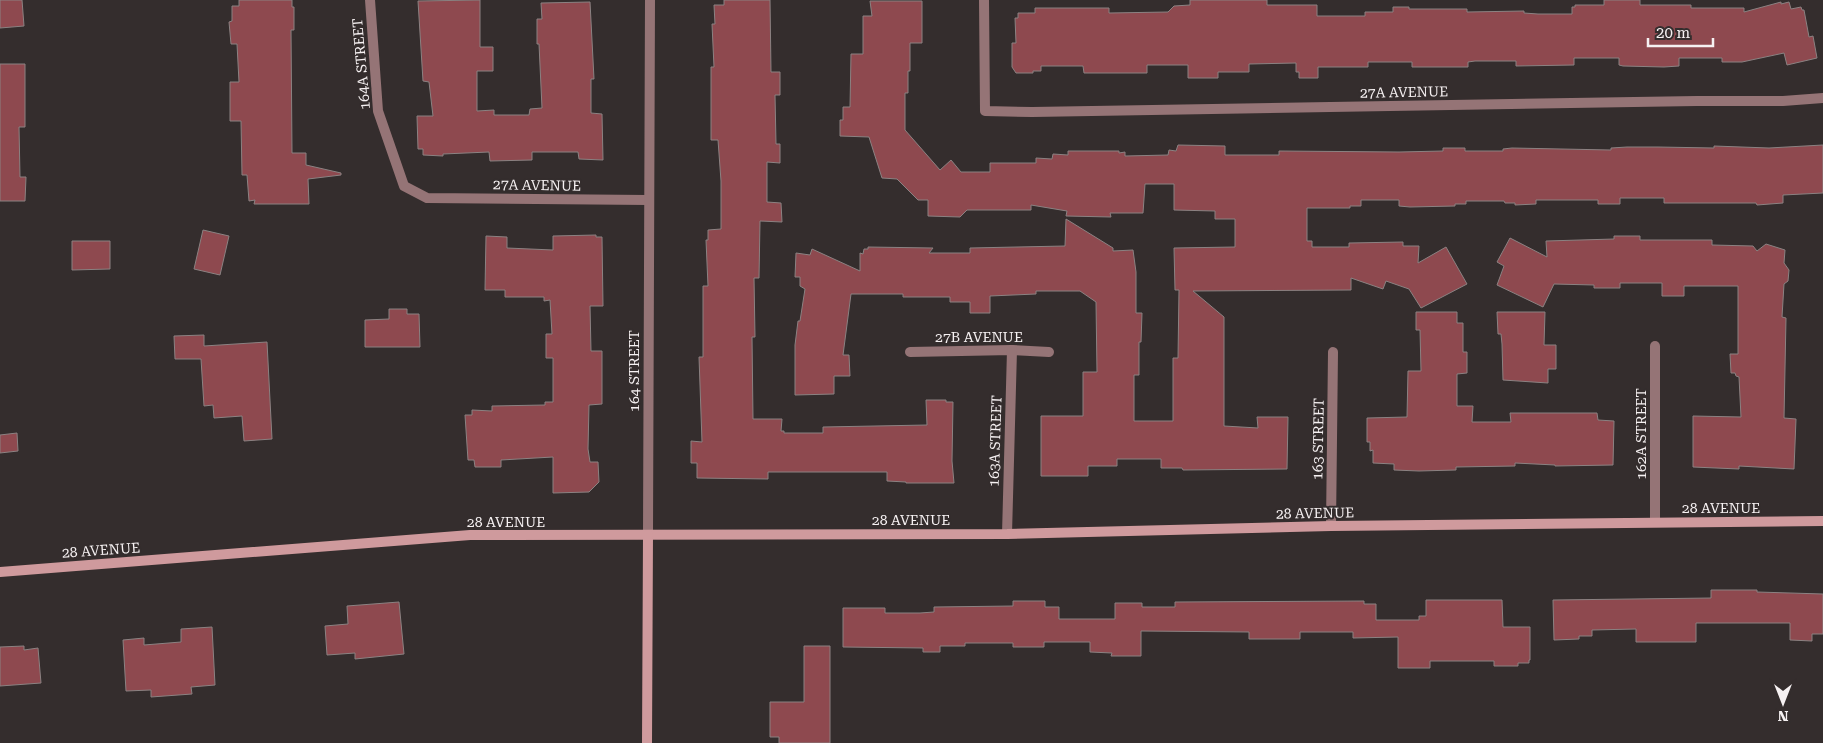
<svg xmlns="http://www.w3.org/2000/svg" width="1823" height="743" font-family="'Roboto Serif',serif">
<rect width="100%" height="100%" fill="#342d2d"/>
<g fill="#8e494f" stroke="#8b8282">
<polygon points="0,0 22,0 24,26 0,28"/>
<polygon points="239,0 292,0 292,7 294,7 294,30 291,30 292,153 306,153 306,165 341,173 341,175 308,179 309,204 254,204 255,200 249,201 247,175 242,175 241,121 230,121 230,82 239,82 237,44 231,44 229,22 232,21 232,6 239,6"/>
<polygon points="480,0 480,47 493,47 493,71 477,71 477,111 494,110 494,115 529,115 530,109 542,108 539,44 537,44 537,19 542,19 541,3 590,2 594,79 591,79 591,113 602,114 603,160 579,159 578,152 532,152 532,160 490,161 489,152 443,154 443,156 423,155 423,149 418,149 417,116 433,116 429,82 423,81 418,1"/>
<polygon points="724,0 770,0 771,72 780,72 780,95 775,95 776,144 780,144 780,163 767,162 767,202 781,203 782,222 760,221 759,278 754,278 755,337 752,337 753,419 782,419 781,431 784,431 784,433 823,433 823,427 927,425 926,400 946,400 946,402 953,402 952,461 954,483 906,483 906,482 887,481 887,472 768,472 768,479 697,478 697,463 691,463 691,441 702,442 699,357 703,357 703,286 708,286 706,240 708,240 708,230 721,229 721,181 718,140 711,140 711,67 714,67 712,24 715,24 714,5 724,5"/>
<polygon points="1190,0 1267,0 1267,5 1317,5 1317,16 1365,16 1365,12 1393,12 1393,7 1409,7 1409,9 1467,9 1467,12 1524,11 1524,13 1538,14 1572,14 1572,7 1575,7 1575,5 1604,5 1604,0 1640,0 1640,5 1691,5 1691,8 1744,8 1744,12 1781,2 1781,4 1789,2 1791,9 1801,7 1802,10 1804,10 1809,37 1813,36 1817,58 1787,65 1784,53 1742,62 1722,62 1722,58 1679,58 1679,66 1664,67 1623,66 1619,65 1619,58 1574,58 1574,65 1516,66 1516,61 1475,61 1468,62 1468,67 1412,67 1412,62 1368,62 1368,67 1318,67 1318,78 1299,78 1299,72 1296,72 1296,63 1249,64 1249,72 1218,72 1218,78 1188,78 1188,65 1147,65 1147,73 1084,73 1083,66 1041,66 1041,71 1033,71 1033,73 1016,73 1012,67 1012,43 1016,43 1015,18 1018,18 1018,13 1035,13 1035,8 1109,8 1109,13 1168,12 1174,6 1190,5"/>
<polygon points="870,1 922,1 922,43 910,43 910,71 908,71 908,93 905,93 905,130 940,170 951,160 961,172 990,172 990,163 1036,163 1036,158 1052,159 1053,154 1068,155 1068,151 1119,151 1119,153 1125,152 1125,156 1168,155 1169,150 1176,151 1178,145 1225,146 1225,155 1279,155 1279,151 1399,152 1443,151 1443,148 1465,148 1465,151 1503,151 1503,149 1512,148 1611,150 1611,148 1627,147 1658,147 1714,148 1714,146 1769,148 1823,145 1823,193 1783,195 1783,203 1757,205 1756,203 1664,203 1664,198 1620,198 1620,204 1598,204 1598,200 1536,200 1536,204 1515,205 1515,203 1505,203 1504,201 1466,201 1466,204 1455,204 1455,206 1410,207 1399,206 1399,200 1361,200 1361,206 1350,206 1350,208 1307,208 1307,241 1312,241 1312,247 1349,247 1349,243 1403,242 1403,246 1419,246 1418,263 1446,247 1467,284 1421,308 1409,289 1386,281 1383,289 1351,278 1351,290 1193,291 1224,317 1224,426 1258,428 1257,417 1288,417 1287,469 1183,470 1182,468 1161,468 1161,459 1117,459 1117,466 1088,466 1088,476 1041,476 1041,416 1083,416 1083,372 1097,372 1096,302 1080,291 1036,291 1036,294 990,296 990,313 970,313 970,302 950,302 950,297 903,297 903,294 851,294 843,355 849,355 850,376 834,376 834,394 795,395 795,345 798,321 800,321 805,289 800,286 800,277 795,277 796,253 810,255 812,249 860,271 860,253 863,254 864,249 868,249 868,247 933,248 929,253 970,253 970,248 1065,246 1066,219 1113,248 1113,251 1133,250 1136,272 1136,313 1142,313 1141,342 1139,342 1139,375 1134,375 1134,421 1173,421 1173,358 1178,358 1179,290 1175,290 1174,248 1235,247 1235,219 1215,219 1215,211 1174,210 1174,184 1145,184 1143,213 1110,213 1111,217 1066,216 1067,211 1031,205 1031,210 967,210 960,217 928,216 928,200 918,200 897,179 882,178 869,137 840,136 840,120 843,120 843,107 850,107 851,54 863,54 863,16 872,16"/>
<polygon points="0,64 25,64 25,127 19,127 20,177 26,177 25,201 0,201"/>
<polygon points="203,230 229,236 220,275 194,269"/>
<polygon points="596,235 596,237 602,237 603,306 590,306 591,351 602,351 602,404 589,405 588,449 590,462 598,462 599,482 589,492 553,493 553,457 501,460 501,467 475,467 474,460 468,460 465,415 472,415 472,410 492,411 492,406 545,405 545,402 553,402 553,358 546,358 546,334 552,334 550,300 544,301 544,297 505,297 505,290 485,290 486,236 507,237 507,248 553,250 553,236"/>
<polygon points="1614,236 1640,236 1640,240 1712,240 1712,245 1753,246 1757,251 1766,244 1785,250 1784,263 1789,270 1788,281 1784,284 1782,317 1786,318 1784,418 1796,419 1794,469 1739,466 1739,469 1693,467 1693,416 1741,417 1739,377 1736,376 1735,373 1731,373 1730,354 1738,354 1738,286 1684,286 1684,296 1662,296 1662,283 1620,283 1620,288 1594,288 1594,285 1554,284 1543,307 1497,285 1504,266 1497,262 1510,238 1547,257 1546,241 1614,239"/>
<polygon points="72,241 110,241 110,269 72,270"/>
<polygon points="389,309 407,309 407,314 419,314 420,347 365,347 365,320 389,319"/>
<polygon points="1416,312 1457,312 1457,323 1463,323 1463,352 1467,352 1467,373 1457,374 1457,406 1473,406 1472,422 1511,422 1510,413 1597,413 1598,420 1614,421 1613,465 1555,466 1555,465 1515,463 1515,466 1456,467 1456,470 1419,471 1394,470 1394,464 1373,463 1373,450 1370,451 1370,442 1367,442 1367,418 1407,417 1408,371 1421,371 1420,330 1416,330"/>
<polygon points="1497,312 1545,312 1544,345 1556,345 1556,369 1548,369 1548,383 1503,380 1502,344 1501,334 1498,334"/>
<polygon points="204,335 204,346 267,342 272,439 244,441 242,416 214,418 213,405 204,406 201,359 175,359 174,336"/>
<polygon points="17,433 18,451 0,453 0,435"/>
<polygon points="1711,590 1757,590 1757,592 1823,594 1823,634 1812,634 1812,641 1790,640 1790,623 1696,623 1696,642 1636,642 1636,629 1592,630 1592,636 1579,636 1579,639 1554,640 1553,600 1711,598"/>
<polygon points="1426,600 1502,600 1503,627 1530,627 1530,660 1529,660 1529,663 1518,663 1518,666 1494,666 1494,661 1430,661 1430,668 1398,668 1398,637 1353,638 1353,632 1300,632 1300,639 1249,639 1249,632 1141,631 1141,656 1111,656 1112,653 1090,652 1090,642 1044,642 1044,647 1013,647 1013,643 965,643 965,646 940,646 940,652 923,652 923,648 843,647 843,608 885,608 885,613 920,613 934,612 934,607 1013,606 1013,601 1045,601 1045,607 1059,607 1059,619 1115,619 1115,603 1142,603 1142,607 1175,607 1175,602 1364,601 1364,604 1376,604 1376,620 1419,620 1419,616 1426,616"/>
<polygon points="399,602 404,654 355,659 355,653 327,655 325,626 348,624 347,606"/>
<polygon points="212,627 215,685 191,687 192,694 151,697 151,690 126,691 123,640 144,638 144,645 181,642 181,629"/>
<polygon points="24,646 24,650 38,648 41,683 0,686 0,647"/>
<polygon points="804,646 830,646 830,743 779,743 779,737 770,737 770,702 804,702"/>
</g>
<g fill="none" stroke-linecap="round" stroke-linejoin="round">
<g stroke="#957476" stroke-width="10">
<polyline points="370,0 378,111 404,186 427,198 648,200"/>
<polyline points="984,0 985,111 1032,112 1697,101 1783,101 1823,98"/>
<polyline points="1655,346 1655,522"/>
<polyline points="910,352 1012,350 1049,352"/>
<polyline points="1331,526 1333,352"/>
<polyline points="1007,534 1012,350"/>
<polyline points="648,535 650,0"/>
</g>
<g stroke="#cf9a9d" stroke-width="10">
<polyline points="0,572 470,535 1007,534 1331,526 1823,521"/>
<polyline points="647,743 648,535"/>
</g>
</g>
<g text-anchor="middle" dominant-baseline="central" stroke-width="4" stroke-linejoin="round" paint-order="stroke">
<g font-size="14" fill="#f6f1f2" stroke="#342d2d">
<text transform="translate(361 64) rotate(-95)">164A STREET</text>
<text transform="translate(1404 92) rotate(-1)">27A AVENUE</text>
<text transform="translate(537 185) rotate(1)">27A AVENUE</text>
<text x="979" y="337">27B AVENUE</text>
<text transform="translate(634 371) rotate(-90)">164 STREET</text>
<text transform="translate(1641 434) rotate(-90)">162A STREET</text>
<text transform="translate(1318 439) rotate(-89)">163 STREET</text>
<text transform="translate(995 441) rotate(-88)">163A STREET</text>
<text x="1721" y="508">28 AVENUE</text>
<text transform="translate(1315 513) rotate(-1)">28 AVENUE</text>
<text x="911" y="520">28 AVENUE</text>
<text x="506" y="522">28 AVENUE</text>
<text transform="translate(101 550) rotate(-4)">28 AVENUE</text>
</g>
</g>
<g transform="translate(1783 703) rotate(180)" stroke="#342d2d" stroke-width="4" paint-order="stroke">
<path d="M0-4L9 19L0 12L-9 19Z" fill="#f6f1f2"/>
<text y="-8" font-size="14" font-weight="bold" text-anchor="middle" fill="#f6f1f2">N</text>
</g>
<path d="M1648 38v8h65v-8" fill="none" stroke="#f6f1f2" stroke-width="2.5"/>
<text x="1656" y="38" font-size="15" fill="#f6f1f2" stroke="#342d2d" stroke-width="4" paint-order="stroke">20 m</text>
</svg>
